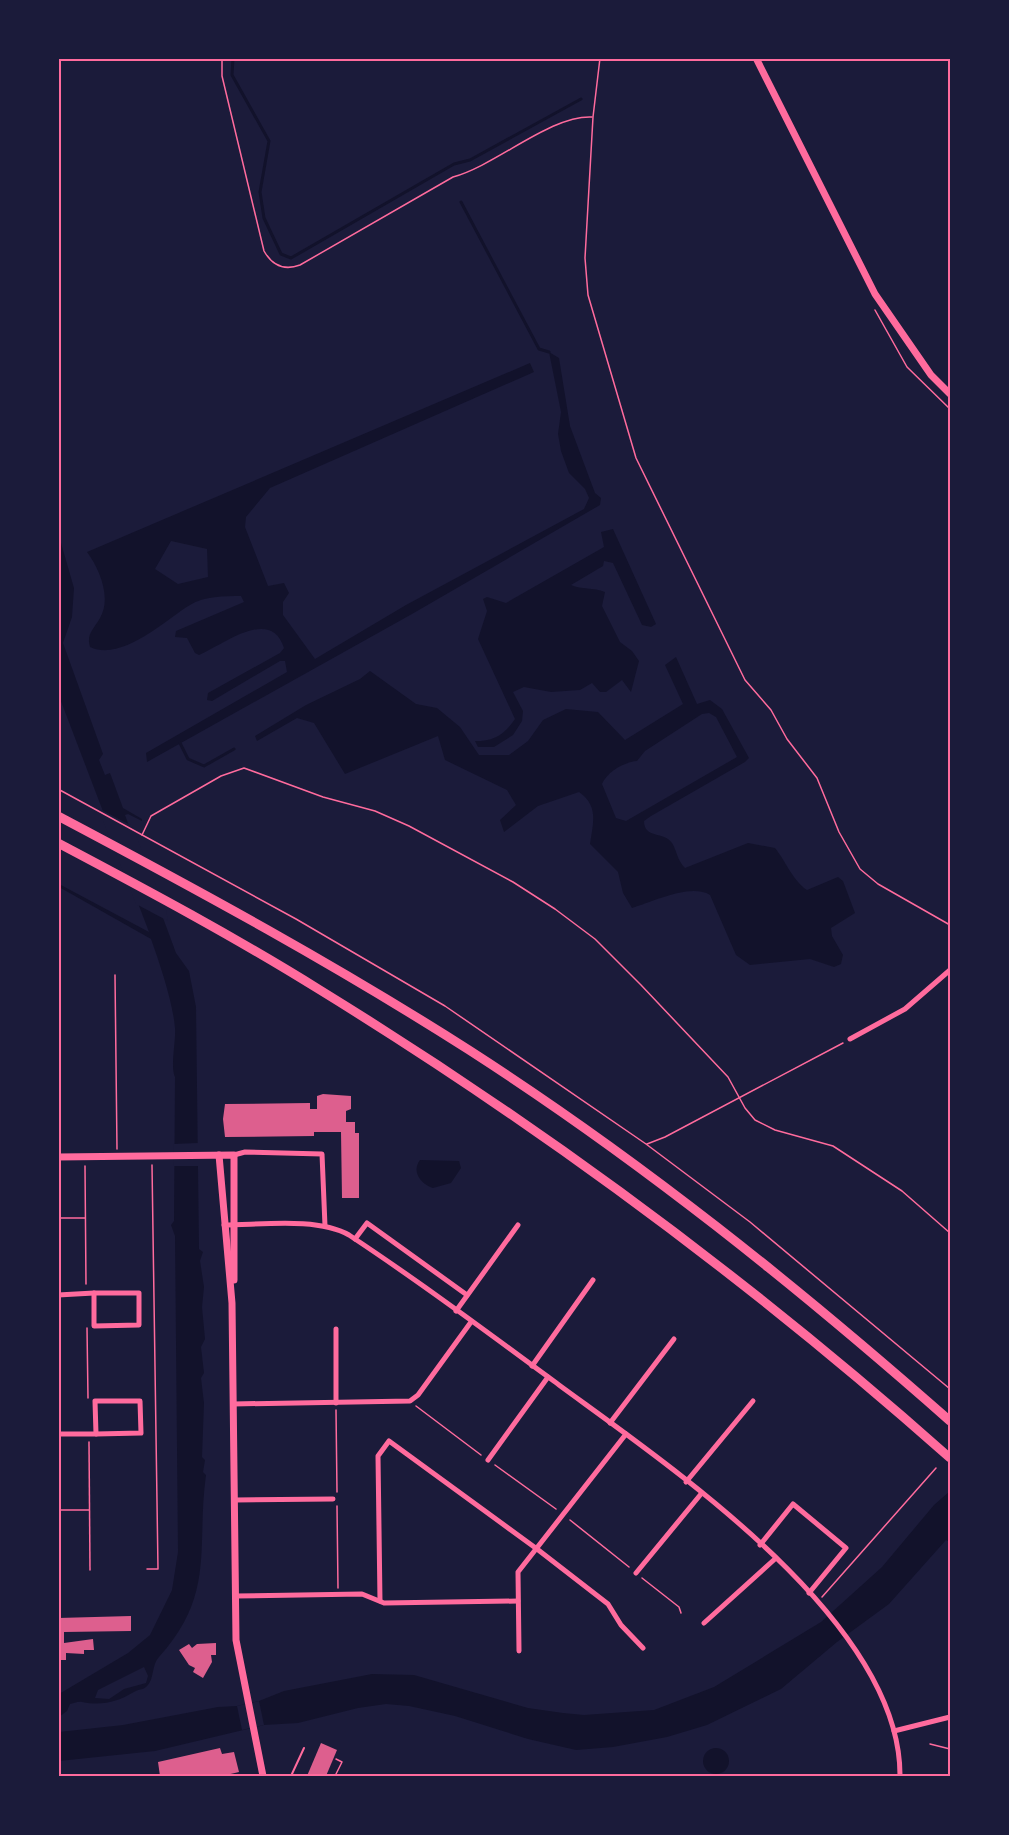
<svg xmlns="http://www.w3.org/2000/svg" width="1009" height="1835" font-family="Quicksand,sans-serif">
<rect width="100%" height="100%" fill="#1b1b3a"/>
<g fill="#12122b" fill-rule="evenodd">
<path d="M549 352 559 358 570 426 595 493 601 498 600 505 412 614 147 762 146 753 287 672 285 661H280L212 701 207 700 208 693 280 653 284 648C271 606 223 645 199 655L195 653 187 638 175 637 176 631 244 602 241 596C225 596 204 596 190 605 165 620 122 662 90 647 86 634 94 629 100 618 112 598 99 568 87 552L530 363 534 372 270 488 246 517 245 527 268 586 284 583 289 593 283 602V615L315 659 406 605 584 509 589 498 585 489 569 473 561 451 558 434 561 412ZM171 541 207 549 208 577 178 584 155 569Z"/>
<path d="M613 529 656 624 651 627 642 625 613 563 604 561 603 566 571 585C582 590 593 587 605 592L602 606 620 642 632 651 639 661 631 692 622 680 606 692H600L592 683 580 690 551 692 524 687 513 692 523 711 522 721 513 735 494 747H478L475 741C494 741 504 735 515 719L478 639 487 611 483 599 487 597 506 603 604 547 601 532Z"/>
<path d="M59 536 74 588 72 617 63 643 103 754 99 760 105 775 110 773 123 808 142 819V821L128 814 125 815 176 953 189 971 196 1007 199 1249 203 1252 200 1261 204 1287 202 1307 205 1339 201 1347 204 1373 201 1378 204 1403 202 1457 205 1460 203 1472 206 1475C196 1547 216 1594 159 1657 152 1664 154 1678 148 1685 143 1691 141 1688 134 1692 117 1702 102 1706 82 1702 78 1701 73 1704 70 1704L67 1711 59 1717V1694L128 1653 150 1635 172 1590 178 1552 175 1236 171 1225 174 1221 175 1077C170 1067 176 1042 175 1028 173 1003 160 964 151 939L59 887V884L149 932 59 696ZM144 1667 148 1676 146 1683 124 1689 109 1699 95 1698 98 1690Z"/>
<path d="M676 657 697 704 710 700 722 709 749 758 745 762 651 816 644 821C644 839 664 831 672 843 677 851 677 860 685 868L748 843 775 848C785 860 793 881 807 890L838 877 843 881 855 913 831 928 832 936 843 955 841 964 834 967 810 959 750 965 736 955 710 895C690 883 653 902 632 908L623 893 618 872 590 844C593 823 599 806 579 792L538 806 504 832 500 820 516 805 507 790 445 760 438 736 345 774 314 723 297 718 257 741 255 736 306 705 360 679 370 671 416 704 437 708 460 727 479 755H509L528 741 543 720 566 709 598 712 625 740 683 704 665 665ZM709 713 716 717 737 757 626 821 616 818 602 784C607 772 624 762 637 761L645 751 702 714Z"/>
<path d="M420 1160 459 1161 461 1168 451 1183 433 1188C421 1184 411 1172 420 1160Z"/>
<polygon points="950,1491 950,1542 946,1540 889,1604 837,1642 781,1689 707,1725 667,1737 613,1747 576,1750 528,1739 455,1716 409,1706 386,1704 358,1708 298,1723 264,1725 155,1751 59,1761 59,1732 123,1725 218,1707 237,1706 259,1701 284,1691 372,1674 414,1675 528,1708 563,1713 584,1715 654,1710 714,1687 821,1622 882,1567 934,1505"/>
<circle cx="716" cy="1761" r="13"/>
</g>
<g fill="#1b1b3a">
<polygon points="98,808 132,826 166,910 168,921 136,904"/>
<polygon points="198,1143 198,1166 174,1166 173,1144"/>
<polygon points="259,1701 264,1725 242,1730 237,1706"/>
</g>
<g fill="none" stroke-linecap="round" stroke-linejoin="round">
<g stroke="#12122b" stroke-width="3">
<polyline points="233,58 232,75 269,141 260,192 264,218 281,254 291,258 454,164 470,160 581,99"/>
<polyline points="461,202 539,349 549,352"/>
<polyline points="180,743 188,759 204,766 234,749"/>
</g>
</g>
<g fill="#dd5f8e">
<polygon points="323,1094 351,1096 351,1109 346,1111 346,1122 355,1122 355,1133 359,1133 359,1198 342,1198 341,1132 314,1132 314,1136 225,1137 223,1119 225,1104 310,1103 310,1109 317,1109 317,1096"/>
<polygon points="131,1616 131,1631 64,1632 64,1643 93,1639 94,1650 84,1650 84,1654 66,1653 66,1660 58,1660 58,1618"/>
<polygon points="216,1643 216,1655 211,1655 212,1662 203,1678 193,1672 195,1668 189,1665 179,1650 189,1644 192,1648 197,1644"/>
<polygon points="321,1743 337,1750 326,1776 307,1776"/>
<polygon points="220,1748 222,1754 234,1752 239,1772 222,1776 160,1776 158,1762"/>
</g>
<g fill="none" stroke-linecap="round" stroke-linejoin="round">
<g stroke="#ff6b9d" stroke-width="1.5">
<path d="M222 58V76L264 251C272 265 284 271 300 265L453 177C497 165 550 115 592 117"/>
<polyline points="600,58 593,117 585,258 588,295 636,458 745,680 771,710 787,739 817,778 839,832 860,869 878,884 950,925"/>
<polyline points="875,310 907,367 950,409"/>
<polyline points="58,789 296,919 445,1006 646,1144 750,1222 950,1389"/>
<polyline points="142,835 151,816 221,776 244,768 323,797 375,811 409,826 513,882 555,909 595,939 641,985 728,1077 745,1108 755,1120 775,1130 833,1146 902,1191 950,1233"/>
<polyline points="115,975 117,1149"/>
<polyline points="647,1144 665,1137 843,1043"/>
<polyline points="85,1166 86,1284"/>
<polyline points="58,1218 85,1218"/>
<polyline points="87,1328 88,1398"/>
<polyline points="416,1406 481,1455"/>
<polyline points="336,1410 337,1492"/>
<polyline points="89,1442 90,1570"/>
<polyline points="495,1465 556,1509"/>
<polyline points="337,1506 338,1588"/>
<polyline points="58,1510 89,1510"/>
<polyline points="570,1520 629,1567"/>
<polyline points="950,1543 950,1542"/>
<polyline points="147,1569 158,1569 152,1165"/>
<polyline points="642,1578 679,1607 681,1613"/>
<polyline points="822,1597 936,1468"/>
<polyline points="930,1744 950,1749"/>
<polyline points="335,1776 342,1762 336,1759"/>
</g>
<polyline stroke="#ff6b9d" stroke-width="2" points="291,1776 304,1748"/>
<g stroke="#ff6b9d" stroke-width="5">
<polyline points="850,1039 905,1009 950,970"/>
<polyline points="234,1155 245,1152 322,1154 325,1226"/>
<path d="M224 1225C260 1225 317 1217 349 1235 420 1282 490 1334 559 1385 672 1468 901 1622 900 1776"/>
<polyline points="355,1239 367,1223 467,1295"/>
<polygon points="94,1293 139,1293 139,1325 94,1326"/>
<polyline points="58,1295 94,1293"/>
<polyline points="456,1311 518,1225"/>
<polyline points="336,1329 336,1403"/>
<polyline points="532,1366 593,1280"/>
<polygon points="95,1401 140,1401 141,1433 96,1434"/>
<polyline points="233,1404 410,1401 418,1395 471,1322"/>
<polyline points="610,1423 674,1339"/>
<polyline points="58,1434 96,1434"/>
<polyline points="488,1460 548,1377"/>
<polyline points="686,1482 753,1401"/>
<polyline points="235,1500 333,1499"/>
<polyline points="760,1545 793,1504 846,1548 809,1593"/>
<polyline points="636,1573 701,1494"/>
<polyline points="235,1596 362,1594 384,1603 518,1601"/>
<polyline points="380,1601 378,1456 389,1441 537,1549 608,1604 621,1625 643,1648"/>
<polyline points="704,1623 776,1558"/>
<polyline points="519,1651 518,1572 626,1434"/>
<polyline points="894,1731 950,1717"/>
</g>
<g stroke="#ff6b9d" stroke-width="7">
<polyline points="756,58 875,294 931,375 950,394"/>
<polyline points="219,1155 232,1303 236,1640 263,1776"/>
<polyline points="58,1157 234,1155 234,1280"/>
</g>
<g stroke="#ff6b9d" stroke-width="9">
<path d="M58 816C198 890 336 965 469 1050 640 1160 798 1287 950 1421"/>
<path d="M58 843C147 890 235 937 320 990 544 1128 754 1284 950 1458"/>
</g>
</g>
<rect width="1009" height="1835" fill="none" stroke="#1b1b3a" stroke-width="120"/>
<rect x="60" y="60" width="889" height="1715" fill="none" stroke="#ff6b9d" stroke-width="2"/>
</svg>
